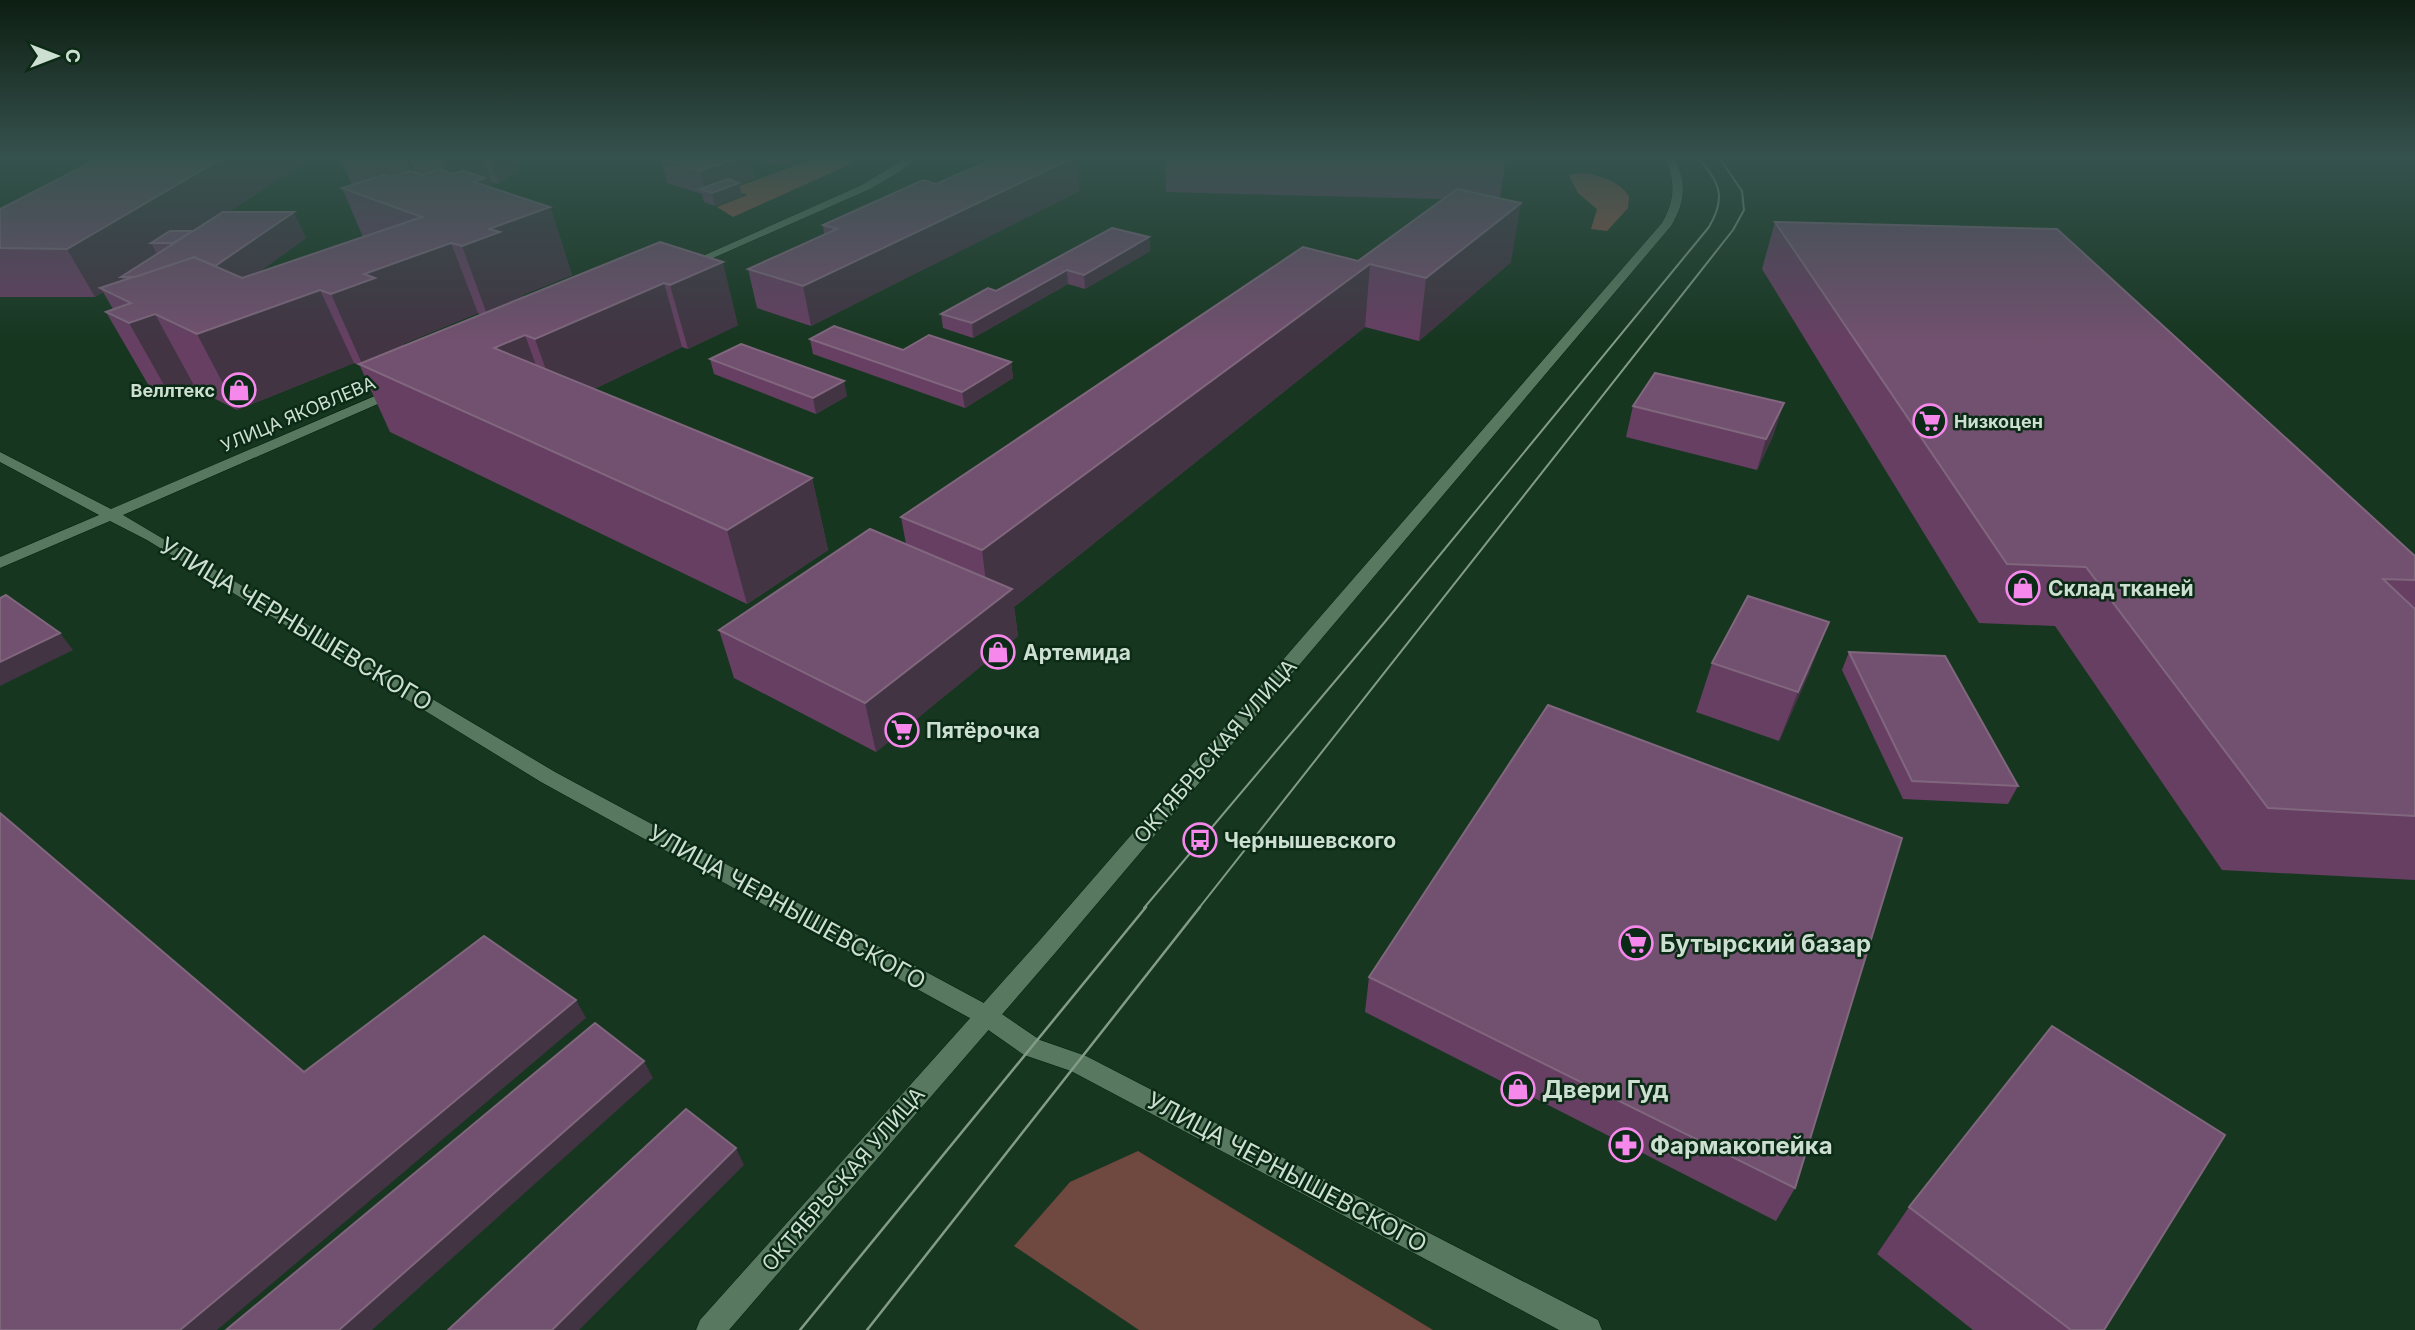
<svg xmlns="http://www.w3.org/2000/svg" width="2415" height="1330" font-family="Inter,sans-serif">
<rect width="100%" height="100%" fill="#173620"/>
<polygon fill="#6f4840" points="1138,1151 1433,1330 1139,1330 1014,1246 1070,1182"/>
<g fill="#905247">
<polygon points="821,156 862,156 846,166 733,217 717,207 747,195 731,189"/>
<path d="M1582 173C1602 176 1617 180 1629 196L1628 208 1607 231 1591 229 1597 209 1578 193 1569 175Z"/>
</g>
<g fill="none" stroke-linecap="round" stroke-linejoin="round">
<defs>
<g id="tertiary">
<polygon points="909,156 919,156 901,171 870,189 688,269 678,267 862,185"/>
<polygon points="398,386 403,387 403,393 123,515 555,772 993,1008 1040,1040 1086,1056 1598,1320 1602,1330 1559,1330 1071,1071 1024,1055 977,1022 541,782 147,540 110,521 0,568 0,557 99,515 0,462 0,452 111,509"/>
</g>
<path id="secondary" d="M1665 156H1673C1687 181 1686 201 1671 226L1056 952 729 1330H696L700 1320 1040 940 1662 223C1676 198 1675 181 1665 156Z"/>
</defs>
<use href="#tertiary" stroke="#001d08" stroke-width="1"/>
<use href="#secondary" stroke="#001d08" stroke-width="1"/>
<use href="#tertiary" fill="#58785f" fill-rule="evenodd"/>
<use href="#secondary" fill="#58785f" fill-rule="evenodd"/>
<g stroke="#839b89" stroke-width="2">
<path d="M1144 908 1384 623 1709 227C1728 195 1718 182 1697 156"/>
<polyline points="1199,908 1733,230 1744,210 1742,191 1718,156"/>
</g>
<g stroke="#839b89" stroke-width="2.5">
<polyline points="800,1330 1146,907"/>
<polyline points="867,1330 1200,907"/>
</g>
</g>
<g fill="#673f63" fill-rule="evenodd">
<path d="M97 156H315L228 212 306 238 259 272 363 237 342 188 352 185 339 156H525L515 165 517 170 499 184 492 183 488 186 550 207 572 275 522 295 523 298 660 242 738 325 688 349 682 347 594 389 812 478 828 550 747 604 390 432 360 366 354 363 237 410 196 389 172 399 149 386 106 312 113 309 103 292 95 297H0V209L98 158ZM478 313 481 315 404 346 403 344Z"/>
<polygon points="752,156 808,156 778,166 753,159"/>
<polygon points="1077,156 1079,191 811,326 757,308 748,269 824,234 823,225 936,184"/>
<polygon points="1165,156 1506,156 1500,198 1511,262 1419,341 1365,327 1014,607 1018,636 876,752 734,678 719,630 906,544 901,517 1358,261 1442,199 1166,192"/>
<polygon points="661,158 755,178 739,184 742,196 715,206 704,202 702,194 667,183"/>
<polygon points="1775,222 2415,556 2415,880 2222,870 2055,626 1979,623 1762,269"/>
<polygon points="1149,237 1150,251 1085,289 1068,284 973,338 943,328 941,314 996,291"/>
<polygon points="810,339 1011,362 1013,378 965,408 813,354"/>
<polygon points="710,359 847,396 816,414 714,374"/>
<polygon points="1633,406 1774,434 1757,470 1626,437"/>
<polygon points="1849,652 2018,786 2008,804 1903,799 1842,670"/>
<polygon points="1712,663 1810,671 1779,741 1696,712"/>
<polygon points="1369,977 1795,1188 1776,1221 1365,1012"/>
<polygon points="1909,1207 2104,1330 1973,1330 1877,1254"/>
</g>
<g fill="#423443">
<polygon points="226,156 315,156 179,243 151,243 158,256 121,277 123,279 106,290 100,288 103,292 95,297 67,249"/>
<polygon points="405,156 409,156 428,205 425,207"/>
<polygon points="439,156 482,156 492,183 488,186 550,207 572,275 522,295 525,302 488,317 462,246 458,208"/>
<polygon points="489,156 525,156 515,165 517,170 499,184"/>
<polygon points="743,156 750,156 755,178 739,184 742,196 715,206 712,193 705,190 700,171"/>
<polygon points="776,156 808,156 778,166"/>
<polygon points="1077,156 1079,191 811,326 803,286"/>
<polygon points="1521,203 1511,262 1419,341 1426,278"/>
<polygon points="294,212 306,238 214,305 199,277"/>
<polygon points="1149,237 1150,251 1085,289 1084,275"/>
<polygon points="451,243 478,313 403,344 406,351 363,366 331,294 364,274"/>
<polygon points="723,262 738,325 688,349 670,285"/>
<polygon points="1370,264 1365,327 1014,607 1018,636 876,752 865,703 989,606 982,550"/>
<polygon points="1067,270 1068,284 973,338 972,323"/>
<polygon points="664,283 682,347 559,406 535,339"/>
<polygon points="320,290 354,363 237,410 197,334"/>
<polygon points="155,314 196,389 172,399 129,323"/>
<polygon points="525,335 549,401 494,348"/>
<polygon points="1011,362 1013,378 965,408 962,392"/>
<polygon points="844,381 847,396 816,414 813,398"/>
<polygon points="1784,403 1774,434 1757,470 1766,439"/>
<polygon points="812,478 828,550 747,604 727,530"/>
<polygon points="1829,622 1810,671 1779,741 1798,692"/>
<polygon points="60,633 73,650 0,686 0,662"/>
<polygon points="576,1000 586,1018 217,1330 180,1330"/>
<polygon points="644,1061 653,1078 372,1330 339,1330"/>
<polygon points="736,1148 744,1165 579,1330 552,1330"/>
</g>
<g fill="#72506f" stroke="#80677e" stroke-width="2">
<polygon points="103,156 226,156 67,249 0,248 0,209"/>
<polygon points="668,156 743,156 700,171 661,158"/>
<polygon points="1000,156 1077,156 803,286 748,269 837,229 823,225 923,180 936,184"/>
<polygon points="439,169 453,174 463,171 485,178 474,182 550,207 489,229 500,232 462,246 451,243 364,274 375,278 331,294 320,290 197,334 155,314 129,323 106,312 131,303 100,288 194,257 242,278 422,217 342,188 384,175 390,177 410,171 422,175"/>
<polygon points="728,179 739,183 712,193 700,189"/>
<polygon points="1457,189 1521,203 1426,278 1370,264 982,550 901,517 1303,247 1358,261"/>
<polygon points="223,212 294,212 215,266 194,257 135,277 121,277"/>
<polygon points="1775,222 2057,229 2415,556 2415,580 2383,579 2415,609 2415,816 2268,808 2086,567 2007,564"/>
<polygon points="1112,228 1149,237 1084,275 1067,270 972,323 941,314 988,288 996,291"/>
<polygon points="170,231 192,231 173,243 151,243"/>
<polygon points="660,242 723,262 670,285 664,283 535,339 525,335 494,348 812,478 727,530 359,364"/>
<polygon points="834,326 903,350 929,335 1011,362 962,392 810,339"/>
<polygon points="741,344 844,381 813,398 710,359"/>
<polygon points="1655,373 1784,403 1766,439 1633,406"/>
<polygon points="870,529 1012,589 865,703 719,630"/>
<polygon points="6,595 60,633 0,662 0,598"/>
<polygon points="1748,596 1829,622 1798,692 1712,663"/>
<polygon points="1849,652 1945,656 2018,786 1912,781"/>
<polygon points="1548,705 1902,838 1795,1188 1369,977"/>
<polygon points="0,813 304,1072 484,936 576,1000 180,1330 0,1330"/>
<polygon points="595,1023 644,1061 339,1330 226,1330"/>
<polygon points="2052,1026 2225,1135 2104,1330 2071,1330 1909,1207"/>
<polygon points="686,1109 736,1148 552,1330 448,1330"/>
</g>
<linearGradient id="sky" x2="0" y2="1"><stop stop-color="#0d1e12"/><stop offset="0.46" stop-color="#36524e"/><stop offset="1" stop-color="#36524e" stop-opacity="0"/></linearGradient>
<rect width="2415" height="342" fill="url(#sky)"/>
<defs>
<symbol id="shop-ring" viewBox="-11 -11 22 22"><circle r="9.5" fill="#0c2b16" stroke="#f788eb" stroke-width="1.5"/><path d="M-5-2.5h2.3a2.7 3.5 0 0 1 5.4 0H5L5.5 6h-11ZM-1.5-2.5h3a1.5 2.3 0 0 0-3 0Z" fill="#f788eb"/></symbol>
<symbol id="supermarket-ring" viewBox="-11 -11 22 22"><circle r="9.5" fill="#0c2b16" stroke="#f788eb" stroke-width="1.5"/><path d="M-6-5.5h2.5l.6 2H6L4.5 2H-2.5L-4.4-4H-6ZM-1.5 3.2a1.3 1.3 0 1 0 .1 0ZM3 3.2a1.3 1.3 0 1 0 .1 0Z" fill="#f788eb"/></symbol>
<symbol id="bus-ring" viewBox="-11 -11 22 22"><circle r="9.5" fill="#0c2b16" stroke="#f788eb" stroke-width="1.5"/><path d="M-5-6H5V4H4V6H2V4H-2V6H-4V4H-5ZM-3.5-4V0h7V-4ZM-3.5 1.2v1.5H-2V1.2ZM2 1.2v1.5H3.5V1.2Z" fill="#f788eb"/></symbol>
<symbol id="pharmacy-ring" viewBox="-11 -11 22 22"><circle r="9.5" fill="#0c2b16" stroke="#f788eb" stroke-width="1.5"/><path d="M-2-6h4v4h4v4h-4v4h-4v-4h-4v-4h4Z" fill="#f788eb"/></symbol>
</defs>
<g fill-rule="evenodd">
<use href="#shop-ring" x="220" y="371" width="38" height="38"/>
<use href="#supermarket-ring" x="1911" y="402" width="38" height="38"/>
<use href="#shop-ring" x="2004" y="569" width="38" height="38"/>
<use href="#shop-ring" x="979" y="633" width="38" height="38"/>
<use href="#supermarket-ring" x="883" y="711" width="38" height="38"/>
<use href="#bus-ring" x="1181" y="821" width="38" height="38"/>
<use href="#supermarket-ring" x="1617" y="924" width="38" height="38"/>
<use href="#shop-ring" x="1499" y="1070" width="38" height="38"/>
<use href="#pharmacy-ring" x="1607" y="1126" width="38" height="38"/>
</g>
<g text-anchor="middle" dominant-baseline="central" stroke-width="5" stroke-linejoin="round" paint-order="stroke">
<g font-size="18" font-weight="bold" fill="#cddfd1" stroke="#0c2b16" text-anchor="end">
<text x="215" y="390">Веллтекс</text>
<text x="1954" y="421" text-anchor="start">Низкоцен</text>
</g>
<g font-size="18" fill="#cddfd1" stroke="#0c2b16">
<text transform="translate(298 414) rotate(-23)">УЛИЦА ЯКОВЛЕВА</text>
</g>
<g font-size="21" font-weight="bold" fill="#cddfd1" stroke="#0c2b16" text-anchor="start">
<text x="2048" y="588">Склад тканей</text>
<text x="1023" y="652">Артемида</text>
<text x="926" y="730">Пятёрочка</text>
<text x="1224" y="840">Чернышевского</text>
</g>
<g font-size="21" fill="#cddfd1" stroke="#0c2b16">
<text transform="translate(1215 751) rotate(-49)">ОКТЯБРЬСКАЯ УЛИЦА</text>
<text transform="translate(843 1179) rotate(-49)">ОКТЯБРЬСКАЯ УЛИЦА</text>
</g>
<g font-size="24" fill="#cddfd1" stroke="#0c2b16">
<text transform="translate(296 624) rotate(31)">УЛИЦА ЧЕРНЫШЕВСКОГО</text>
<text transform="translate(787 907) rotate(29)">УЛИЦА ЧЕРНЫШЕВСКОГО</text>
<text transform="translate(1287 1172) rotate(28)">УЛИЦА ЧЕРНЫШЕВСКОГО</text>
</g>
<g font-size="24" font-weight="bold" fill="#cddfd1" stroke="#0c2b16" text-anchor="start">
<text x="1660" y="943">Бутырский базар</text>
<text x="1542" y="1089">Двери Гуд</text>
<text x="1650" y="1145">Фармакопейка</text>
</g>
</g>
<g transform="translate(56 56) rotate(90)" stroke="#0c2b16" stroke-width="5" paint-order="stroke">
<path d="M0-5L12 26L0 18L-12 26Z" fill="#cddfd1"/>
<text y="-10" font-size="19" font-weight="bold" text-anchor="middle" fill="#cddfd1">С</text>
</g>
</svg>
